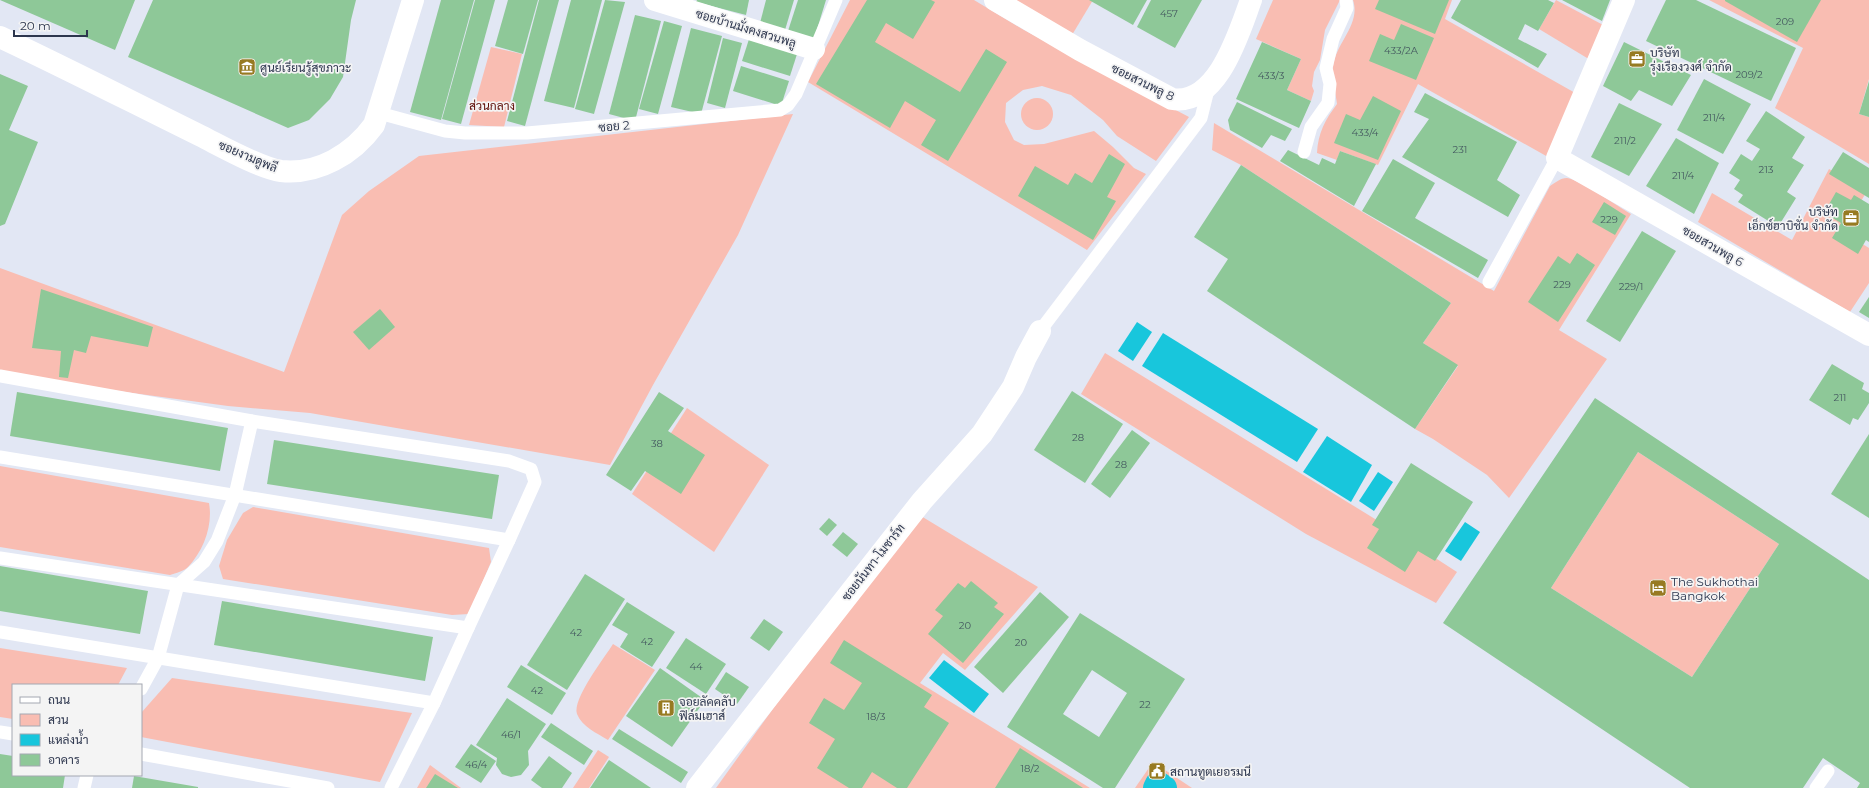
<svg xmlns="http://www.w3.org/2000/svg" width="1869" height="788" font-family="Montserrat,Sarabun,sans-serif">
<rect width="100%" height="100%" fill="#e2e7f4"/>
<g fill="#f9bdb2">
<polygon points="850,0 974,0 1024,30 1189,117 1156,161 1117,136 1103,120 1071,95 1042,86 1023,90 1006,103 1005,122 1014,140 1024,145 1044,144 1094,131 1113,147 1134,168 1146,174 1087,250 808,82"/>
<polygon points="1010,0 1093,0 1072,35"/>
<polygon points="1273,0 1340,0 1325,30 1320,60 1314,72 1312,86 1314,91 1311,101 1287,90 1301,59 1256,39"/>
<path d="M1353 0H1452L1445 19 1577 94 1548 157 1418 84 1378 165 1340 151 1337 160 1317 153C1318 133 1325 120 1337 104 1336 95 1331 74 1333 67 1336 42 1361 25 1353 0Z"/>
<polygon points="1556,0 1607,27 1592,61 1539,29"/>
<polygon points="1709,0 1869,0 1869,79 1859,114 1869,117 1869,164 1775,108 1803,48"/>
<polygon points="491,47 522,54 504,127 469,125"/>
<circle cx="1037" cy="114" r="16"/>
<polygon points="793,114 738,235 653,385 610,465 310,413 228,406 0,375 0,268 284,372 342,215 369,191 419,156"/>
<path d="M1214 123 1494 291 1550 186C1555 183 1560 178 1567 178 1578 179 1619 207 1631 214L1559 330 1607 359 1509 498 1487 475 1433 439 1415 429 1458 366 1423 343 1451 303 1241 165 1212 150Z"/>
<polygon points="1829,169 1867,191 1843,232 1869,248 1869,283 1850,312 1698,222 1712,193 1792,240"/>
<polygon points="1105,353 1375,519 1457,572 1436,603 1306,534 1081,394"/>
<polygon points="687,408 769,465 714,552 632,494"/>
<polygon points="1638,452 1779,544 1692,677 1551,588"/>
<path d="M0 466 209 503C213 525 204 550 188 567 184 571 176 573 170 575L0 547Z"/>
<polygon points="253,507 489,548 491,562 469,614 452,615 223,579 219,566 227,540 243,513"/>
<polygon points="921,516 1038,587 965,670 943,653 920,683 1090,788 716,788 831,628"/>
<path d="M613 644 655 670 608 740C597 733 582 727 577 714 572 699 605 657 613 644Z"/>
<polygon points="0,648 127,668 118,685 13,685 13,719 0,717"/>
<polygon points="172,678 412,713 380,782 141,737 141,713"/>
<polygon points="598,750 609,757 589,788 573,788"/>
<polygon points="1153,762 1192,788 1135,788"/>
<polygon points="430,765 461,788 417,788"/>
</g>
<g fill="#18c6dc">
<polygon points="1137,322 1152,332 1133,361 1118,351"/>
<polygon points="1163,333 1318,429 1297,462 1142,366"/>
<polygon points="1327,436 1372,465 1351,502 1303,472"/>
<polygon points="1378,472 1393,482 1374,511 1359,501"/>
<polygon points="1465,522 1480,532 1461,561 1445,551"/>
<polygon points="944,660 989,694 974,713 929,678"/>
</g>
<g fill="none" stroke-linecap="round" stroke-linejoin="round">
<polyline stroke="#18c6dc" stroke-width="26" points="1156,788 1158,784 1164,788"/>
</g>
<g fill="#8ec898" fill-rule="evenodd">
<polygon points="0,0 135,0 115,50"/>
<polygon points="153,0 356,0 351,20 343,77 330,99 309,120 288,128 128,57"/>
<polygon points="441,0 474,0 441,120 410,112"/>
<polygon points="475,0 495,0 461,124 442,119"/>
<polygon points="508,0 538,0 523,54 495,46"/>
<polygon points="539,0 559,0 525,126 507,121"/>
<polygon points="571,0 602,0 574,108 544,101"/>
<polygon points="605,0 625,2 594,114 575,109"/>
<polygon points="697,0 749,0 746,15 696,2"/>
<polygon points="766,0 794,0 785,30 760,23"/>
<polygon points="798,0 826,0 814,39 788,31"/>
<polygon points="867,0 931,0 935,2 913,39 886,23 875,42 960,92 986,49 1007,62 948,161 921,145 936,120 905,101 890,128 816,84"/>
<polygon points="1089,0 1147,0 1133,25"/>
<polygon points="1151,0 1202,0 1175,48 1137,27"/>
<polygon points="1379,0 1449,0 1435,34 1375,9"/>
<polygon points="1461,0 1548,0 1554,3 1538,31 1525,24 1518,39 1547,54 1538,68 1451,18"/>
<polygon points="1562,0 1610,0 1602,21"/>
<polygon points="1666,0 1696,0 1796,48 1771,101 1646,41"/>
<polygon points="1725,0 1821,0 1797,42 1725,1"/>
<polygon points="635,15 661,21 635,121 609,114"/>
<polygon points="664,21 682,26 658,114 639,109"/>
<polygon points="1401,24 1434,38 1416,80 1369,61 1380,34 1394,40"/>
<polygon points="691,28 722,36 701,114 671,107"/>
<polygon points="750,36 798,51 790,76 742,61"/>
<polygon points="723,38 742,43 725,108 707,103"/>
<polygon points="1262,42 1301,59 1287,90 1311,101 1299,128 1236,99"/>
<polygon points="1624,42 1691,75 1672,106 1639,90 1631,101 1603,86"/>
<polygon points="741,66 789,81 781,106 733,91"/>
<polygon points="0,74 28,86 9,130 38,142 5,224 0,226"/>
<polygon points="1704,79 1751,104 1723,154 1677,130"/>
<polygon points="1869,81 1869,117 1859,114"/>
<polygon points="1425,93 1517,142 1497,180 1520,195 1508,217 1402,157 1429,119 1414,112"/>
<polygon points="1373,96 1401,111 1378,160 1334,143 1346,114 1360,120"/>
<polygon points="1237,102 1292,129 1285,141 1271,135 1262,148 1230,130 1228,120"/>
<polygon points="1619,103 1662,124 1629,176 1591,157"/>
<polygon points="1766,111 1805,137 1792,158 1804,165 1787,192 1796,198 1778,227 1738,202 1743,195 1734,189 1740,180 1729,173 1741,154 1752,161 1760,149 1746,141"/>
<polygon points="1676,138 1719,163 1694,214 1646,186"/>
<polygon points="1288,150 1319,165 1322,158 1335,164 1340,151 1376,164 1354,206 1280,161"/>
<polygon points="1843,152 1869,168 1869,198 1829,174"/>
<polygon points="1109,154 1125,164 1107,197 1116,201 1093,240 1018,196 1035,166 1068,185 1075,173 1092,183"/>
<polygon points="1393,159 1435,183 1415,218 1488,260 1478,278 1362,211"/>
<polygon points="1241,165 1451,303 1423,343 1458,365 1415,429 1207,291 1228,259 1194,237"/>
<polygon points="1836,192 1851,200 1854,195 1869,204 1869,242 1866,240 1858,254 1832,238 1841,223 1824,213"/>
<polygon points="1604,202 1626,216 1615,235 1592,222"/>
<polygon points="1642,231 1676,251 1620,342 1586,321"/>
<polygon points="1577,253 1595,265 1558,322 1528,302 1558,256 1570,264"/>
<polygon points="41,289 153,327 148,347 91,336 86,353 74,350 68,378 59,377 61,351 32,348"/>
<polygon points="1869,297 1869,318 1859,312"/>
<polygon points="380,309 395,327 369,350 353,332"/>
<polygon points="1832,364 1864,383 1862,389 1869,393 1869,403 1858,420 1853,418 1850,425 1809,400"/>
<polygon points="1072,391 1123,424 1085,483 1034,450"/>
<polygon points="17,392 228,428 220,471 10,436"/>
<polygon points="659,392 684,408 668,431 705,455 681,494 645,471 631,491 606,475"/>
<path d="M1595 398 1869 580V788H1857L1860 783 1823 758 1803 788H1690L1443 623ZM1638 452 1779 544 1692 677 1551 588Z"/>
<polygon points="1132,430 1150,443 1110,498 1091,484"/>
<polygon points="1869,434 1869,518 1831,494"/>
<polygon points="274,440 499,475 492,519 267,484"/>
<polygon points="1411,463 1473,502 1435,561 1418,551 1405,572 1367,548 1379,529 1372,525"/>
<polygon points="829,518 837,525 827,536 819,529"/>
<polygon points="843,532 858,544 847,557 832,545"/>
<polygon points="0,566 148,591 140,634 0,611"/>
<polygon points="585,574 625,599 567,690 527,665"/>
<polygon points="971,581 998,603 994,607 1004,614 963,663 928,634 943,616 935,610 958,583 965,588"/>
<polygon points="1040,592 1069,617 1003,693 974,667"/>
<polygon points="222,601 433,637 425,681 214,645"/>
<polygon points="627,602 675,632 652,667 620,647 628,634 612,625"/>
<path d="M1080 613 1185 679 1115 788H1103L1007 727ZM1092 670 1127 693 1099 737 1063 714Z"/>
<polygon points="764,619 783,632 769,651 750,638"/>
<polygon points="686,638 726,664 706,694 666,668"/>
<polygon points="844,640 932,695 924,707 949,723 907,788 897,788 872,772 862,788 849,788 817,768 835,739 809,723 824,698 844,710 862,683 830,663"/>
<polygon points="521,665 566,693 552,715 507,687"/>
<polygon points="660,668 705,700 672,747 626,716"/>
<polygon points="726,672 749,687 737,704 715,689"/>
<polygon points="507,698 546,724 528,751 529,765 521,775 511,777 502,774 496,765 497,758 476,745"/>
<polygon points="551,723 593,751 584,765 541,737"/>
<polygon points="619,729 688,772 681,783 612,739"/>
<polygon points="471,744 496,761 481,783 455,767"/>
<polygon points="1020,748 1083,788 995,788"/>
<polygon points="0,754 13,756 13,775 65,775 63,788 0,788"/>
<polygon points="549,756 572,773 562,788 542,788 531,780"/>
<polygon points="609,760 651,788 590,788"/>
<polygon points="435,774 458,788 426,788"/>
<polygon points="134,776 198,787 198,788 132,788"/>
</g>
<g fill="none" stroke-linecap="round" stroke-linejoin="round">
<g stroke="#fff" stroke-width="13">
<polyline points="379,113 445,131 465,133 527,133 780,110 788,105 796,94 836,0"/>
<polyline points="1304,152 1311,127 1328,103 1330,84 1326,68 1333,39 1347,8 1346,0"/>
<polyline points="1489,282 1557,158"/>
<polyline points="1040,331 1201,118 1209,86"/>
<polyline points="0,376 252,421 509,461 531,469 535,482 509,540 0,457"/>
<polyline points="0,558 468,628 434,703 0,632"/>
<polyline points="468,628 509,540"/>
<polyline points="141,689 158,658 178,585 204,562 217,541 235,495 252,421"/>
<polyline points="0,732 13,734"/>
<polyline points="141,754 328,788"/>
<polyline points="84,788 87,775"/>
<polyline points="391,788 434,703"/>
<polyline points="1816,788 1828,771"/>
</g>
<g stroke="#fff" stroke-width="22">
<polyline points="655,0 814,49"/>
<path d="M995 0 1080 50 1172 99C1218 106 1239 32 1251 0"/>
<polyline points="1624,0 1557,158 1869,335"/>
<polyline points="697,788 922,501 982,434 1013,387 1026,357 1040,331"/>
</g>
<path stroke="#fff" stroke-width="22" d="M0 37C68 69 134 103 201 136 221 146 260 168 281 171 318 175 353 154 374 125L413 0"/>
</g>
<defs>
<symbol id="office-square" viewBox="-11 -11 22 22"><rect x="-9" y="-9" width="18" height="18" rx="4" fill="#977a22" stroke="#f4f4f4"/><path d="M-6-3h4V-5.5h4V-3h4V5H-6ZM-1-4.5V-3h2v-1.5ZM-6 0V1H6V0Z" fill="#fff"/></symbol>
<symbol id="museum-square" viewBox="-11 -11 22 22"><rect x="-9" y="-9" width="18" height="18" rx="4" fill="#977a22" stroke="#f4f4f4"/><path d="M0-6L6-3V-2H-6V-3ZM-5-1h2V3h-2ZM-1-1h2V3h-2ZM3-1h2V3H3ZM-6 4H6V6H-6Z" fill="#fff"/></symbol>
<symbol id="hotel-square" viewBox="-11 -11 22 22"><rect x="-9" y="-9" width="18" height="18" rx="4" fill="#977a22" stroke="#f4f4f4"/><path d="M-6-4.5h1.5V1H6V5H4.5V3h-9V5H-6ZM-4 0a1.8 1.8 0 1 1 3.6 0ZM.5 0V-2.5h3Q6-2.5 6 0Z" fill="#fff"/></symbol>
<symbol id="building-square" viewBox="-11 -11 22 22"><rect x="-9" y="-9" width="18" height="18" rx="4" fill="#977a22" stroke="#f4f4f4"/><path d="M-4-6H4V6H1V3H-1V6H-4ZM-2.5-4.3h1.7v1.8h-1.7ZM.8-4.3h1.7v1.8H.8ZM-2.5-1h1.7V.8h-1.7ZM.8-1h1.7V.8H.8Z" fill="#fff"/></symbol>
<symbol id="civic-square" viewBox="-11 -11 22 22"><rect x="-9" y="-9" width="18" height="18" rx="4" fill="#977a22" stroke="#f4f4f4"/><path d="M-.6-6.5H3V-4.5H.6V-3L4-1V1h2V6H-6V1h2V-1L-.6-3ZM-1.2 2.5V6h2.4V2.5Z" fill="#fff"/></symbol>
</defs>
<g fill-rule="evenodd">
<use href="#office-square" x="1627" y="49" width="20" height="20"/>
<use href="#museum-square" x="237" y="57" width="20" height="20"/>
<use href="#office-square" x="1841" y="208" width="20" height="20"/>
<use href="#hotel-square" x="1648" y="578" width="20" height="20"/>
<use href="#building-square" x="656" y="698" width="20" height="20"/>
<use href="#civic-square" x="1147" y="761" width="20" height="20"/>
</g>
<g text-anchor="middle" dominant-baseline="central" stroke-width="3.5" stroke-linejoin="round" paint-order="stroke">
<g font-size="10" fill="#455a60">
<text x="1169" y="13">457</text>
<text x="1785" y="21">209</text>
<text x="1401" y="50">433/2A</text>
<text x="1749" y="74">209/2</text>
<text x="1271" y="75">433/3</text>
<text x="1714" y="117">211/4</text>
<text x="1365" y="132">433/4</text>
<text x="1625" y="140">211/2</text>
<text x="1460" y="149">231</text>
<text x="1766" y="169">213</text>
<text x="1683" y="175">211/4</text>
<text x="1609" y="219">229</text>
<text x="1562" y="284">229</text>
<text x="1631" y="286">229/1</text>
<text x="1840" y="397">211</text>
<text x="1078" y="437">28</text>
<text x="657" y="443">38</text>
<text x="1121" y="464">28</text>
<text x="965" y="625">20</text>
<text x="576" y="632">42</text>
<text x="647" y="641">42</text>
<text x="1021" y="642">20</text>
<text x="696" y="666">44</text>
<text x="537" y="690">42</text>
<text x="1145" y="704">22</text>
<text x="876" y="716">18/3</text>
<text x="511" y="734">46/1</text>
<text x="476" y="764">46/4</text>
<text x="1030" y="768">18/2</text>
</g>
<g font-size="12" fill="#2d364e" stroke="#f4f4f4">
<text transform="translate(746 28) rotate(17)">ซอยบ้านมั่งคงสวนพลู</text>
<text transform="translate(1143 82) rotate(26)">ซอยสวนพลู 8</text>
<text transform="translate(614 126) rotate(-5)">ซอย 2</text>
<text transform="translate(248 156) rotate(23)">ซอยงามดูพลี</text>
<text transform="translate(1713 246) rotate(30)">ซอยสวนพลู 6</text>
<text transform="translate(873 562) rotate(-52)">ซอยนันทา-โมซาร์ท</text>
</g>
<g font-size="12" fill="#2d364e" stroke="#f4f4f4" text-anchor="start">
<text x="1650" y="52">บริษัท<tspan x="1650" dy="14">รุ่งเรืองวงศ์ จำกัด</tspan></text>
<text x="260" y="67">ศูนย์เรียนรู้สุขภาวะ</text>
<text x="1838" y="211" text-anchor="end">บริษัท<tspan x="1838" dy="14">เอ็กซ์ฮาบิชั่น จำกัด</tspan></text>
<text x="1671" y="581">The Sukhothai<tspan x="1671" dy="14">Bangkok</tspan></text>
<text x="679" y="701">จอยลัคคลับ<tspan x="679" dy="14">ฟิล์มเฮาส์</tspan></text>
<text x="1170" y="771">สถานทูตเยอรมนี</text>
</g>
<g font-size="12" fill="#600f09" stroke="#f4f4f4">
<text x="492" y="105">ส่วนกลาง</text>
</g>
</g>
<rect x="12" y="684" width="130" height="92" fill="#f4f4f4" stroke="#a4a8b2"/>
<rect x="20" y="697" width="20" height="6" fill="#ffffff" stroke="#a4a8b2"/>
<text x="48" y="704" font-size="12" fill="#2d364e">ถนน</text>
<rect x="20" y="714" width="20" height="12" fill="#f9bdb2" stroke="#a4a8b2"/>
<text x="48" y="724" font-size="12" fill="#2d364e">สวน</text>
<rect x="20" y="734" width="20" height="12" fill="#18c6dc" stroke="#a4a8b2"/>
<text x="48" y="744" font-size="12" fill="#2d364e">แหล่งน้ำ</text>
<rect x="20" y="754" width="20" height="12" fill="#8ec898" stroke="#a4a8b2"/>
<text x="48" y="764" font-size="12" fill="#2d364e">อาคาร</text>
<path d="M14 30v6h73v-6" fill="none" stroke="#2d364e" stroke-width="2"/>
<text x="20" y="30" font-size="12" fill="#2d364e" stroke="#f4f4f4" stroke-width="3" paint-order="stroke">20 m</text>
</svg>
